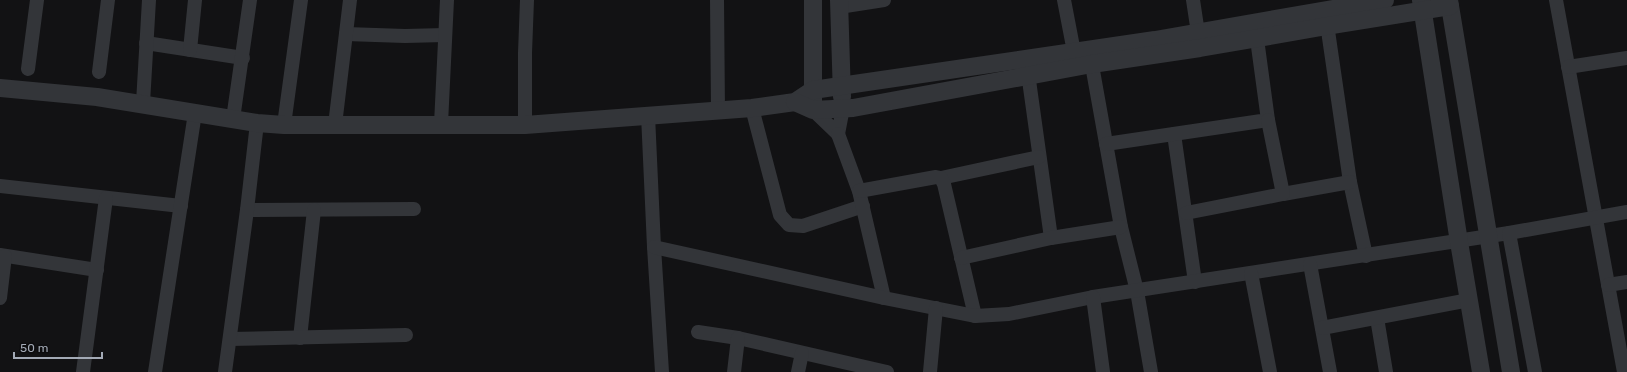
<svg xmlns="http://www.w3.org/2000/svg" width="1627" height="372" font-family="Rubik,sans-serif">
<rect width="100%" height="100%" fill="#121214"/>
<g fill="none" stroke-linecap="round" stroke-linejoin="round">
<g stroke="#333539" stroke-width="14">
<polyline points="717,0 718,110"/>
<polyline points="1064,0 1074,52"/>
<polyline points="1193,0 1198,33"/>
<polyline points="1556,0 1624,372"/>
<polyline points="839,7 884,0"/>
<polyline points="1326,17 1350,182 1366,256"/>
<polyline points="346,34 405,36 445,35"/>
<polyline points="146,43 243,58"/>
<polyline points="190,50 195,0"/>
<polyline points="1090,54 1121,227 1137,291 1151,372"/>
<polyline points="1027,66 1051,238"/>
<polyline points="1568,67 1627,58"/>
<polyline points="28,69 37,0"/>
<polyline points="99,72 108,0"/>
<polyline points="143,103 149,0"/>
<polyline points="752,108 780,215 789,225 803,226 863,206"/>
<polyline points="813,110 838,134 843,108"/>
<polyline points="648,115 654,247 662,372"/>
<polyline points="233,119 250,0"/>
<polyline points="441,124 447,0"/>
<polyline points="284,125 301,0"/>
<polyline points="335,125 350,0"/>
<polyline points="525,125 525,53 527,0"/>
<polyline points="838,134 859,191 884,298"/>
<polyline points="1174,134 1195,282"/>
<polyline points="1106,144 1268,120 1257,39"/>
<polyline points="941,178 1039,157"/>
<polyline points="0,186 181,206"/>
<polyline points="859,191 936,177 941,178 944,184 975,316"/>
<polyline points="1283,194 1350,182"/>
<polyline points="247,210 414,209"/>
<polyline points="1186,213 1283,194 1268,120"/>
<polyline points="654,247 884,298 975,316 1009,314 1093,297 1509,233"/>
<polyline points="0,255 97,270"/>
<polyline points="961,258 1051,238 1121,227"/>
<polyline points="1310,264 1330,372"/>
<polyline points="1251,273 1270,372"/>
<polyline points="1608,285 1627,282"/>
<polyline points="1093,297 1103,372"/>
<polyline points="0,298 5,256"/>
<polyline points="1377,318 1386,372"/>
<polyline points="1322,328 1469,300"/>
<polyline points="698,332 738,338 887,372"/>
<polyline points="300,338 314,210"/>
<polyline points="230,339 406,335"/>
<polyline points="83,372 106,198"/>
<polyline points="155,372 195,113"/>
<polyline points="225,372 247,210 257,123"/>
<polyline points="734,372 738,338"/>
<polyline points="798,372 802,353"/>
<polyline points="930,372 936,308"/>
<polyline points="1535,372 1509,233 1627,212"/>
</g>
<g stroke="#333539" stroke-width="18">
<polyline points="813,0 813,101"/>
<polyline points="839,0 842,97"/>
<polyline points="1421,0 1459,242 1481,372"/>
<polyline points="1449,0 1511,372"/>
<polyline points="0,88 97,97 257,123 284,125 525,125 752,108 795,102 813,90 1155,40 1385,0"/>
<polyline points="795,102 813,110 853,108 1092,64 1200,48 1327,26 1450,6"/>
</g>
</g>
<path d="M14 352v6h88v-6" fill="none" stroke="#a3aab6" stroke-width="2"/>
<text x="20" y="352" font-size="12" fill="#a3aab6" stroke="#0d0d0f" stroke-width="3" paint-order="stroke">50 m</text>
</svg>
